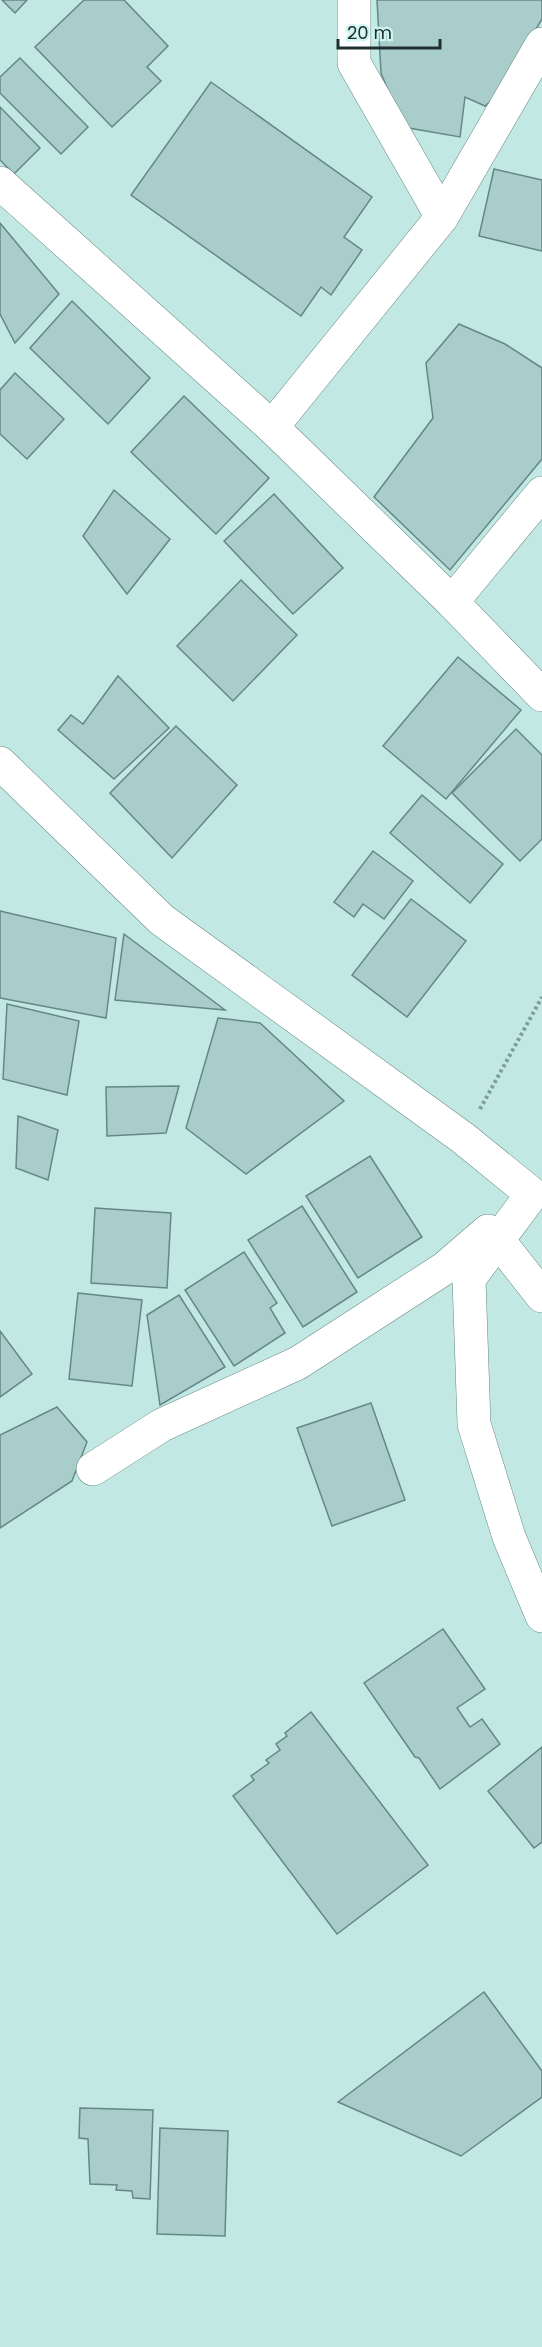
<svg xmlns="http://www.w3.org/2000/svg" width="542" height="2347" font-family="Poppins,sans-serif">
<rect width="100%" height="100%" fill="#c2e8e4"/>
<g fill="#a8cdca" stroke="#658885" stroke-width="1.5">
<polygon points="2,0 27,0 15,13"/>
<polygon points="84,0 124,0 168,46 147,67 161,81 112,127 35,47"/>
<polygon points="377,0 542,0 542,19 498,94 485,106 465,97 460,137 403,127 381,73"/>
<polygon points="20,58 88,127 61,154 0,93 0,77"/>
<polygon points="211,82 372,197 344,237 362,250 331,295 321,287 301,316 131,195"/>
<polygon points="0,107 40,148 14,174 0,160"/>
<polygon points="494,169 542,180 542,251 479,236"/>
<polygon points="0,223 59,294 15,343 0,314"/>
<polygon points="72,301 150,378 108,424 30,348"/>
<polygon points="459,324 505,344 542,368 542,459 450,570 374,497 433,418 426,363"/>
<polygon points="15,373 64,419 27,459 0,434 0,390"/>
<polygon points="184,396 269,478 216,534 131,452"/>
<polygon points="114,490 170,539 127,594 83,536"/>
<polygon points="274,494 343,568 293,614 224,541"/>
<polygon points="241,580 297,635 233,701 177,646"/>
<polygon points="458,657 521,710 446,799 383,746"/>
<polygon points="118,676 169,728 114,779 58,730 71,715 83,724"/>
<polygon points="176,726 237,785 172,858 110,793"/>
<polygon points="516,729 542,755 542,839 520,861 452,793"/>
<polygon points="422,795 503,864 470,903 390,833"/>
<polygon points="373,851 413,881 384,919 363,904 354,917 334,902"/>
<polygon points="411,899 466,941 407,1017 352,975"/>
<polygon points="0,911 116,938 106,1018 0,998"/>
<polygon points="124,934 225,1010 115,1000"/>
<polygon points="7,1004 79,1021 67,1095 3,1079"/>
<polygon points="218,1018 260,1023 344,1101 246,1174 186,1128"/>
<polygon points="179,1086 166,1133 107,1136 106,1087"/>
<polygon points="18,1116 58,1130 48,1180 16,1168"/>
<polygon points="370,1156 422,1237 358,1278 306,1196"/>
<polygon points="302,1206 357,1292 303,1327 248,1240"/>
<polygon points="95,1208 171,1213 167,1288 91,1283"/>
<polygon points="244,1252 277,1303 270,1308 285,1333 234,1366 185,1290"/>
<polygon points="78,1293 142,1300 132,1386 69,1379"/>
<polygon points="179,1295 225,1367 160,1405 147,1315"/>
<polygon points="0,1331 32,1374 0,1397"/>
<polygon points="371,1403 405,1500 332,1526 297,1428"/>
<polygon points="57,1407 87,1442 72,1481 0,1528 0,1435"/>
<polygon points="443,1629 485,1689 457,1708 470,1727 482,1719 500,1744 440,1789 419,1758 415,1757 364,1683"/>
<polygon points="311,1712 428,1865 337,1934 233,1796 254,1780 251,1776 269,1763 266,1760 280,1750 276,1744 287,1736 285,1733"/>
<polygon points="542,1747 542,1842 534,1848 488,1791"/>
<polygon points="484,1992 542,2071 542,2097 461,2156 338,2102"/>
<polygon points="80,2108 153,2110 150,2199 133,2198 132,2191 116,2190 117,2185 90,2184 88,2139 79,2138"/>
<polygon points="160,2128 228,2131 225,2236 157,2234"/>
</g>
<g fill="none" stroke-linecap="round" stroke-linejoin="round">
<defs>
<g id="minor">
<polyline points="0,183 272,427 452,602 542,695"/>
<polyline points="442,217 542,44"/>
<polyline points="272,427 442,217 354,63 354,0"/>
<polyline points="452,602 542,493"/>
<polyline points="0,763 162,920 463,1138 532,1194 469,1279 474,1424 509,1537 542,1616"/>
<polyline points="498,1240 542,1296"/>
<polyline points="93,1469 162,1425 298,1363 445,1268 488,1231"/>
</g>
</defs>
<use href="#minor" stroke="#668a86" stroke-width="34"/>
<polyline stroke="#809c99" stroke-width="4" stroke-dasharray="3 3" stroke-linecap="butt" points="480,1109 542,997"/>
<use href="#minor" stroke="#fff" stroke-width="33"/>
</g>
<path d="M338 39v9h102v-9" fill="none" stroke="#202e2d" stroke-width="3"/>
<text x="347" y="39" font-size="18" fill="#202e2d" stroke="#cff5f1" stroke-width="4.5" paint-order="stroke">20 m</text>
</svg>
